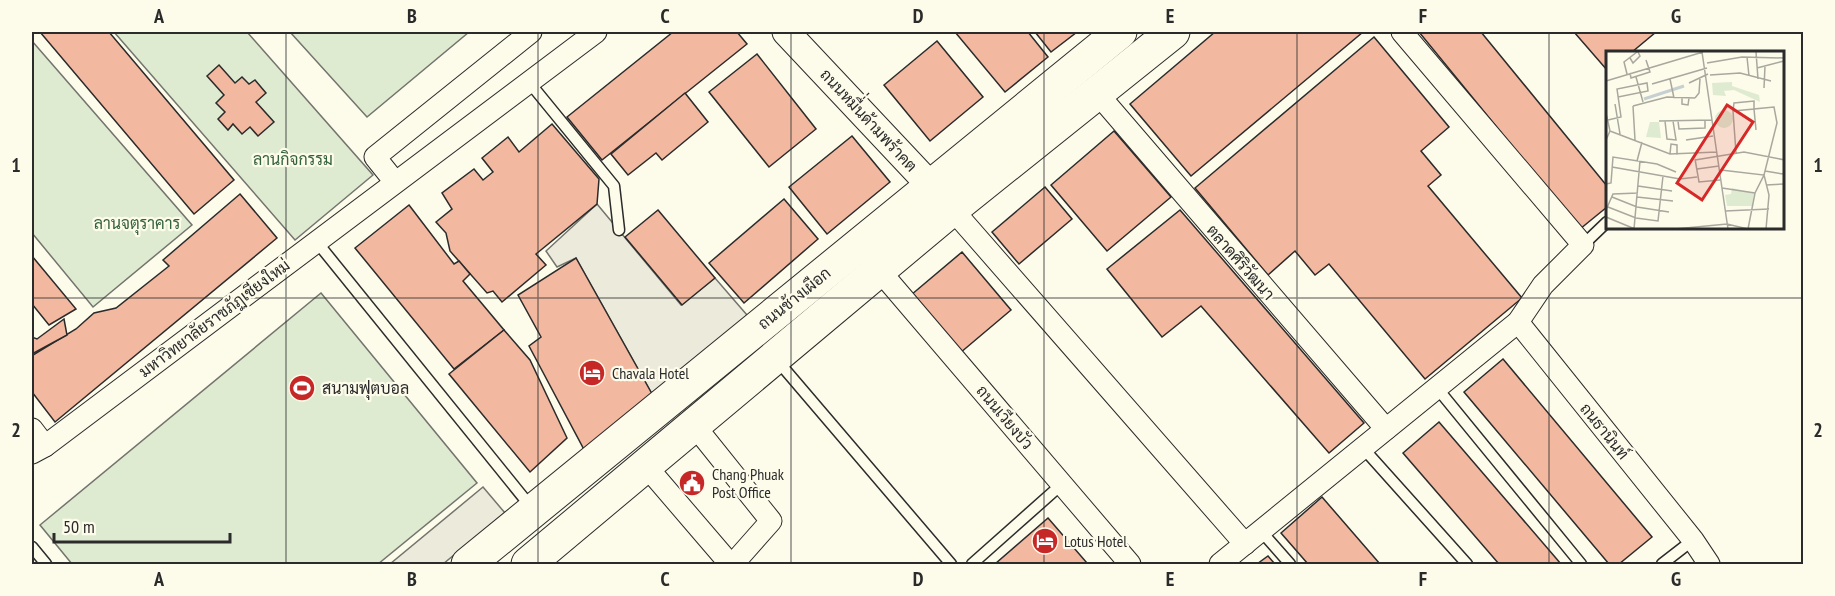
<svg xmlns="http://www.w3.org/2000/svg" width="1835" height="596" font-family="'PT Sans Narrow',Sarabun,sans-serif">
<rect width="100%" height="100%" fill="#fdfbea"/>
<g fill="#deebd1" stroke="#74746e" stroke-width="1.5">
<polygon points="114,32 247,32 373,175 295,240"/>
<polygon points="290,32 469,32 367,117"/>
<polygon points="32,41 192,225 93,307 32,233"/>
<polygon points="321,293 477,483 378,564 72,564 40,525"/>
</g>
<g fill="#eceadb" stroke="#74746e" stroke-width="1.5">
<polygon points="597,204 681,305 715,278 753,322 656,401 576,258 557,267 546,251"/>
<polygon points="483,487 505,513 443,564 390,564"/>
</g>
<g fill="#f2b8a0" stroke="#2b2b2b" stroke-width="1.5">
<polygon points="40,32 109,32 234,180 194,214"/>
<polygon points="673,32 737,32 747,44 602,160 567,117"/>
<polygon points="955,32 1028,32 1048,57 1005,92"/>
<polygon points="1035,32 1077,32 1051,52"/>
<polygon points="1215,32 1363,32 1191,176 1130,104"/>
<polygon points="1419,32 1481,32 1607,186 1607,207 1580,229"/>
<polygon points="1574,32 1656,32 1632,52 1607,52 1607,70"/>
<polygon points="1374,37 1449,127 1421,151 1441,175 1428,186 1522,298 1425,379 1329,264 1315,275 1295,251 1268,275 1195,188"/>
<polygon points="937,41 983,97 930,141 884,85"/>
<polygon points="757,54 816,129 769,167 709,92"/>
<polygon points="219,65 235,83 242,77 249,84 255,80 266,93 256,102 274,122 258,136 250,127 242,134 233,124 228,130 218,119 225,112 216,103 224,95 207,76"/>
<polygon points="685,93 708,122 662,160 656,153 628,175 611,154"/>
<polygon points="552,124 599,179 597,204 536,254 546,265 502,302 493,291 487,293 450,251 446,233 436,222 452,209 442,193 474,169 483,180 493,172 482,158 508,137 519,152"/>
<polygon points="1114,131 1171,197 1107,251 1051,185"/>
<polygon points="852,136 890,182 827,234 789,187"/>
<polygon points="1045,187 1072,219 1019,264 992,232"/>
<polygon points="240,194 277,238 55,422 32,392 33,355 76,329 94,313 116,308 169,266 163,260"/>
<polygon points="784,199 818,239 744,303 709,263"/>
<polygon points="409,205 454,264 459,261 470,274 463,281 504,330 454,369 355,248"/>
<polygon points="658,210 715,278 682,305 625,237"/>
<polygon points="1180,210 1364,423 1329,453 1201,306 1162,337 1107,269"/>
<polygon points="962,252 1011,310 960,353 911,295"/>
<polygon points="32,256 76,309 49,325 32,304"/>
<polygon points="576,258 656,401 588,457 529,346 541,337 518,295"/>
<polygon points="64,319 67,335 32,354 32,337 37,339"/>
<polygon points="504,330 530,360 567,438 530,472 449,374"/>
<polygon points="1503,359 1652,537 1619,564 1609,564 1464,392"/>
<polygon points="1439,422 1561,564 1499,564 1403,453"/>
<polygon points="1322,497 1380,564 1308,564 1281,533"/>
<polygon points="1048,518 1087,563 995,564"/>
<polygon points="1268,556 1275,564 1257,564"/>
</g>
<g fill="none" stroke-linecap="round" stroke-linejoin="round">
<defs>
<g id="service">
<polyline points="529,82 614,186 619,230"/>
<polyline points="316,241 531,507"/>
<polyline points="1583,245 1607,222"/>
<polyline points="776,359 951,564"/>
<polyline points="1437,388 1581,564"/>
<polyline points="1363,448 1467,564"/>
<polyline points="1261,531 1290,564"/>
<polyline points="32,547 46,564"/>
<polyline points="972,564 1062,484"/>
<polyline points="1662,564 1693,540"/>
</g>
<g id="minor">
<polyline points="1097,93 1386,429"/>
<polyline points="395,182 375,157 531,32"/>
<polyline points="952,209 1245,544"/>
<polyline points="879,270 1130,564"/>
<polyline points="1518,322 1693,540 1709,564"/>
<polyline points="694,425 771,521 733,564"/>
<polyline points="32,429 45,446"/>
<polyline points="32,453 45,446 596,32"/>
<polyline points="646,466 730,564"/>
<polyline points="1220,564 1518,322 1543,285 1583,245 1402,32"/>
</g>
<polyline id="tertiary" points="786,32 945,201"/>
<g id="primary">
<polyline points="468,564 1120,32"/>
<polyline points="528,564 952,209 1173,32"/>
</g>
</defs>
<use href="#service" stroke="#2b2b2b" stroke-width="13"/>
<use href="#minor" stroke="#2b2b2b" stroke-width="23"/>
<use href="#tertiary" stroke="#2b2b2b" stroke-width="29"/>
<use href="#primary" stroke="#2b2b2b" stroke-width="35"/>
<use href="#service" stroke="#fdfbea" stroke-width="10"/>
<use href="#minor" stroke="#fdfbea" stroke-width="21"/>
<use href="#tertiary" stroke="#fdfbea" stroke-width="27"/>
<use href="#primary" stroke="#fdfbea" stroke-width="33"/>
</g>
<path fill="none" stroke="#2b2b2b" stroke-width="1.5" stroke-opacity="0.55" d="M286 32V564M538 32V564M791 32V564M1044 32V564M1297 32V564M1549 32V564M32 298H1804"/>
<defs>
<symbol id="hotel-disc" viewBox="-11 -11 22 22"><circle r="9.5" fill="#c62828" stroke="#fdfbea"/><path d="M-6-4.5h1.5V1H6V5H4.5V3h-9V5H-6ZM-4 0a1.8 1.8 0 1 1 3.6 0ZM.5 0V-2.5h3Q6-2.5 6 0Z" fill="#fff"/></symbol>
<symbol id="stadium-disc" viewBox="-11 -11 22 22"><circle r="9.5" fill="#c62828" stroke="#fdfbea"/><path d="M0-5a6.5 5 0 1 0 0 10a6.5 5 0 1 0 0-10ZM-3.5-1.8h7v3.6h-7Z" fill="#fff"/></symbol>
<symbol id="civic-disc" viewBox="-11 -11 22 22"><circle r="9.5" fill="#c62828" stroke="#fdfbea"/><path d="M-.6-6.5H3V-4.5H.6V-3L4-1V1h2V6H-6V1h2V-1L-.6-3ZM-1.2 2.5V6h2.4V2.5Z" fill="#fff"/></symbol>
</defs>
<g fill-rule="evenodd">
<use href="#hotel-disc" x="577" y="358" width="30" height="30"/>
<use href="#stadium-disc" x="287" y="373" width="30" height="30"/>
<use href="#civic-disc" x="677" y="468" width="30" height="30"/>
<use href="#hotel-disc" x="1030" y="526" width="30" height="30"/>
</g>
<g text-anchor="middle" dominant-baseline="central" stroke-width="4.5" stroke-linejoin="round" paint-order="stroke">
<g font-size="16" fill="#2b2b2b" stroke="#fdfbea">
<text transform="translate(869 120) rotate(47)">ถนนหมื่่นด้ามพร้าคต</text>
<text transform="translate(1241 262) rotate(49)">ตลาดศิริวัฒนา</text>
<text transform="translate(794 298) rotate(-39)">ถนนช้างเผือก</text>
<text transform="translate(214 318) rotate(-37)">มหาวิทยาลัยราชภัฏเชียงใหม่</text>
<text transform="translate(1005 417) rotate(50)">ถนนเวียงบัว</text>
<text transform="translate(1605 431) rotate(51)">ถนธานินท์</text>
</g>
<g font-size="16" fill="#34623c" stroke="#fdfbea">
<text x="293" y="159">ลานกิจกรรม</text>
<text x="137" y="223">ลานจตุราคาร</text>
</g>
<g font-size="16" fill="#2b2b2b" stroke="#fdfbea" text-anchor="start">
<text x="612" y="373">Chavala Hotel</text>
<text x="322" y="388">สนามฟุตบอล</text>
<text x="712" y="474">Chang Phuak<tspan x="712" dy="18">Post Office</tspan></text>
<text x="1064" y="541">Lotus Hotel</text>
</g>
</g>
<g transform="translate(1606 51)">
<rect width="178" height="178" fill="#fdfbea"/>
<path d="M126 31V35L153 44 154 51 128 39 118 40 120 45 107 44 106 32ZM109 68a9 9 0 1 1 18 0a9 9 0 1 1-18 0ZM44 71H53L55 87 40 86ZM126 137 148 142 146 155H121L119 144 125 143Z" fill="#deebd1"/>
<path fill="none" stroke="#c7d0d0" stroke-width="3" d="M38 48 78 35"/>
<path fill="none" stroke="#a9a89e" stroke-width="1.5" d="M96 1 122 178M150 1 152 28M141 6 143 25M24 7 27 12 34 5 32 1M101 12 136 6 179 7M151 17 178 10M24 22 25 27 44 21 40 9M21 23 18 11 31 1M104 24 134 22 165 30M30 26 37 51M64 28 68 47M0 30 97 1M83 32 102 23M46 33 101 17M158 37 159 15M76 47V53L82 54 83 47M89 47 93 42 94 28M9 53 14 83M27 55 61 46 89 47M27 55 29 89M127 60 148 58V50L128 52 127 60 130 102M0 62 4 80M2 69 15 66 11 38 41 32 42 40 12 46M53 70 106 69M59 70 61 88 70 89 67 70M72 70 73 78 99 77V69M150 79 148 58 168 56 171 72 158 124 163 144 160 178M0 89 4 80 64 103 111 101M80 89 107 85M64 103 65 93 71 94V104M89 108 93 131 114 129M89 109 138 101 179 109M31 110 36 91M6 116 74 128 91 126M91 118 113 115M115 119 158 124 149 142 142 178M159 120 177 123M0 133 5 132 7 106 51 113 70 121M160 134 179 133M32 135 66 140M116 137 149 142M6 146 31 156 63 161M31 146 67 150M2 156 30 167 52 170 57 125M0 159 7 143 32 142M119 160 163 158M0 166 29 178M28 178 34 110M69 178 121 173 142 178"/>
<path fill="#d62828" fill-opacity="0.15" stroke="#d62828" stroke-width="3" d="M121 54 147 71 96 149 71 132Z"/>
<rect width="178" height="178" fill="none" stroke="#2b2b2b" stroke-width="3"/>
</g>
<rect width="1835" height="596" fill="none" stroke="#fdfbea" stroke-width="66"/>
<path d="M54 533v9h176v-9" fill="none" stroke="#2b2b2b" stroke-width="3"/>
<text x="63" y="533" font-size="18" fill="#2b2b2b" stroke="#fdfbea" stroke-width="4.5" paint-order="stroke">50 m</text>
<rect x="33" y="33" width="1769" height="530" fill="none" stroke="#2b2b2b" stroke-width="2"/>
<g font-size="20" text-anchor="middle" font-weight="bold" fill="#2b2b2b">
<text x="159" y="23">A</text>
<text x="412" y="23">B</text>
<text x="665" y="23">C</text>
<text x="918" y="23">D</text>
<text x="1170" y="23">E</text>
<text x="1423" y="23">F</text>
<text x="1676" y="23">G</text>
<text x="16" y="172">1</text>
<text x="1818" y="172">1</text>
<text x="16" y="437">2</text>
<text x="1818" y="437">2</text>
<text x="159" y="586">A</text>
<text x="412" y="586">B</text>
<text x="665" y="586">C</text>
<text x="918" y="586">D</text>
<text x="1170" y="586">E</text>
<text x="1423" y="586">F</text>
<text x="1676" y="586">G</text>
</g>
</svg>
